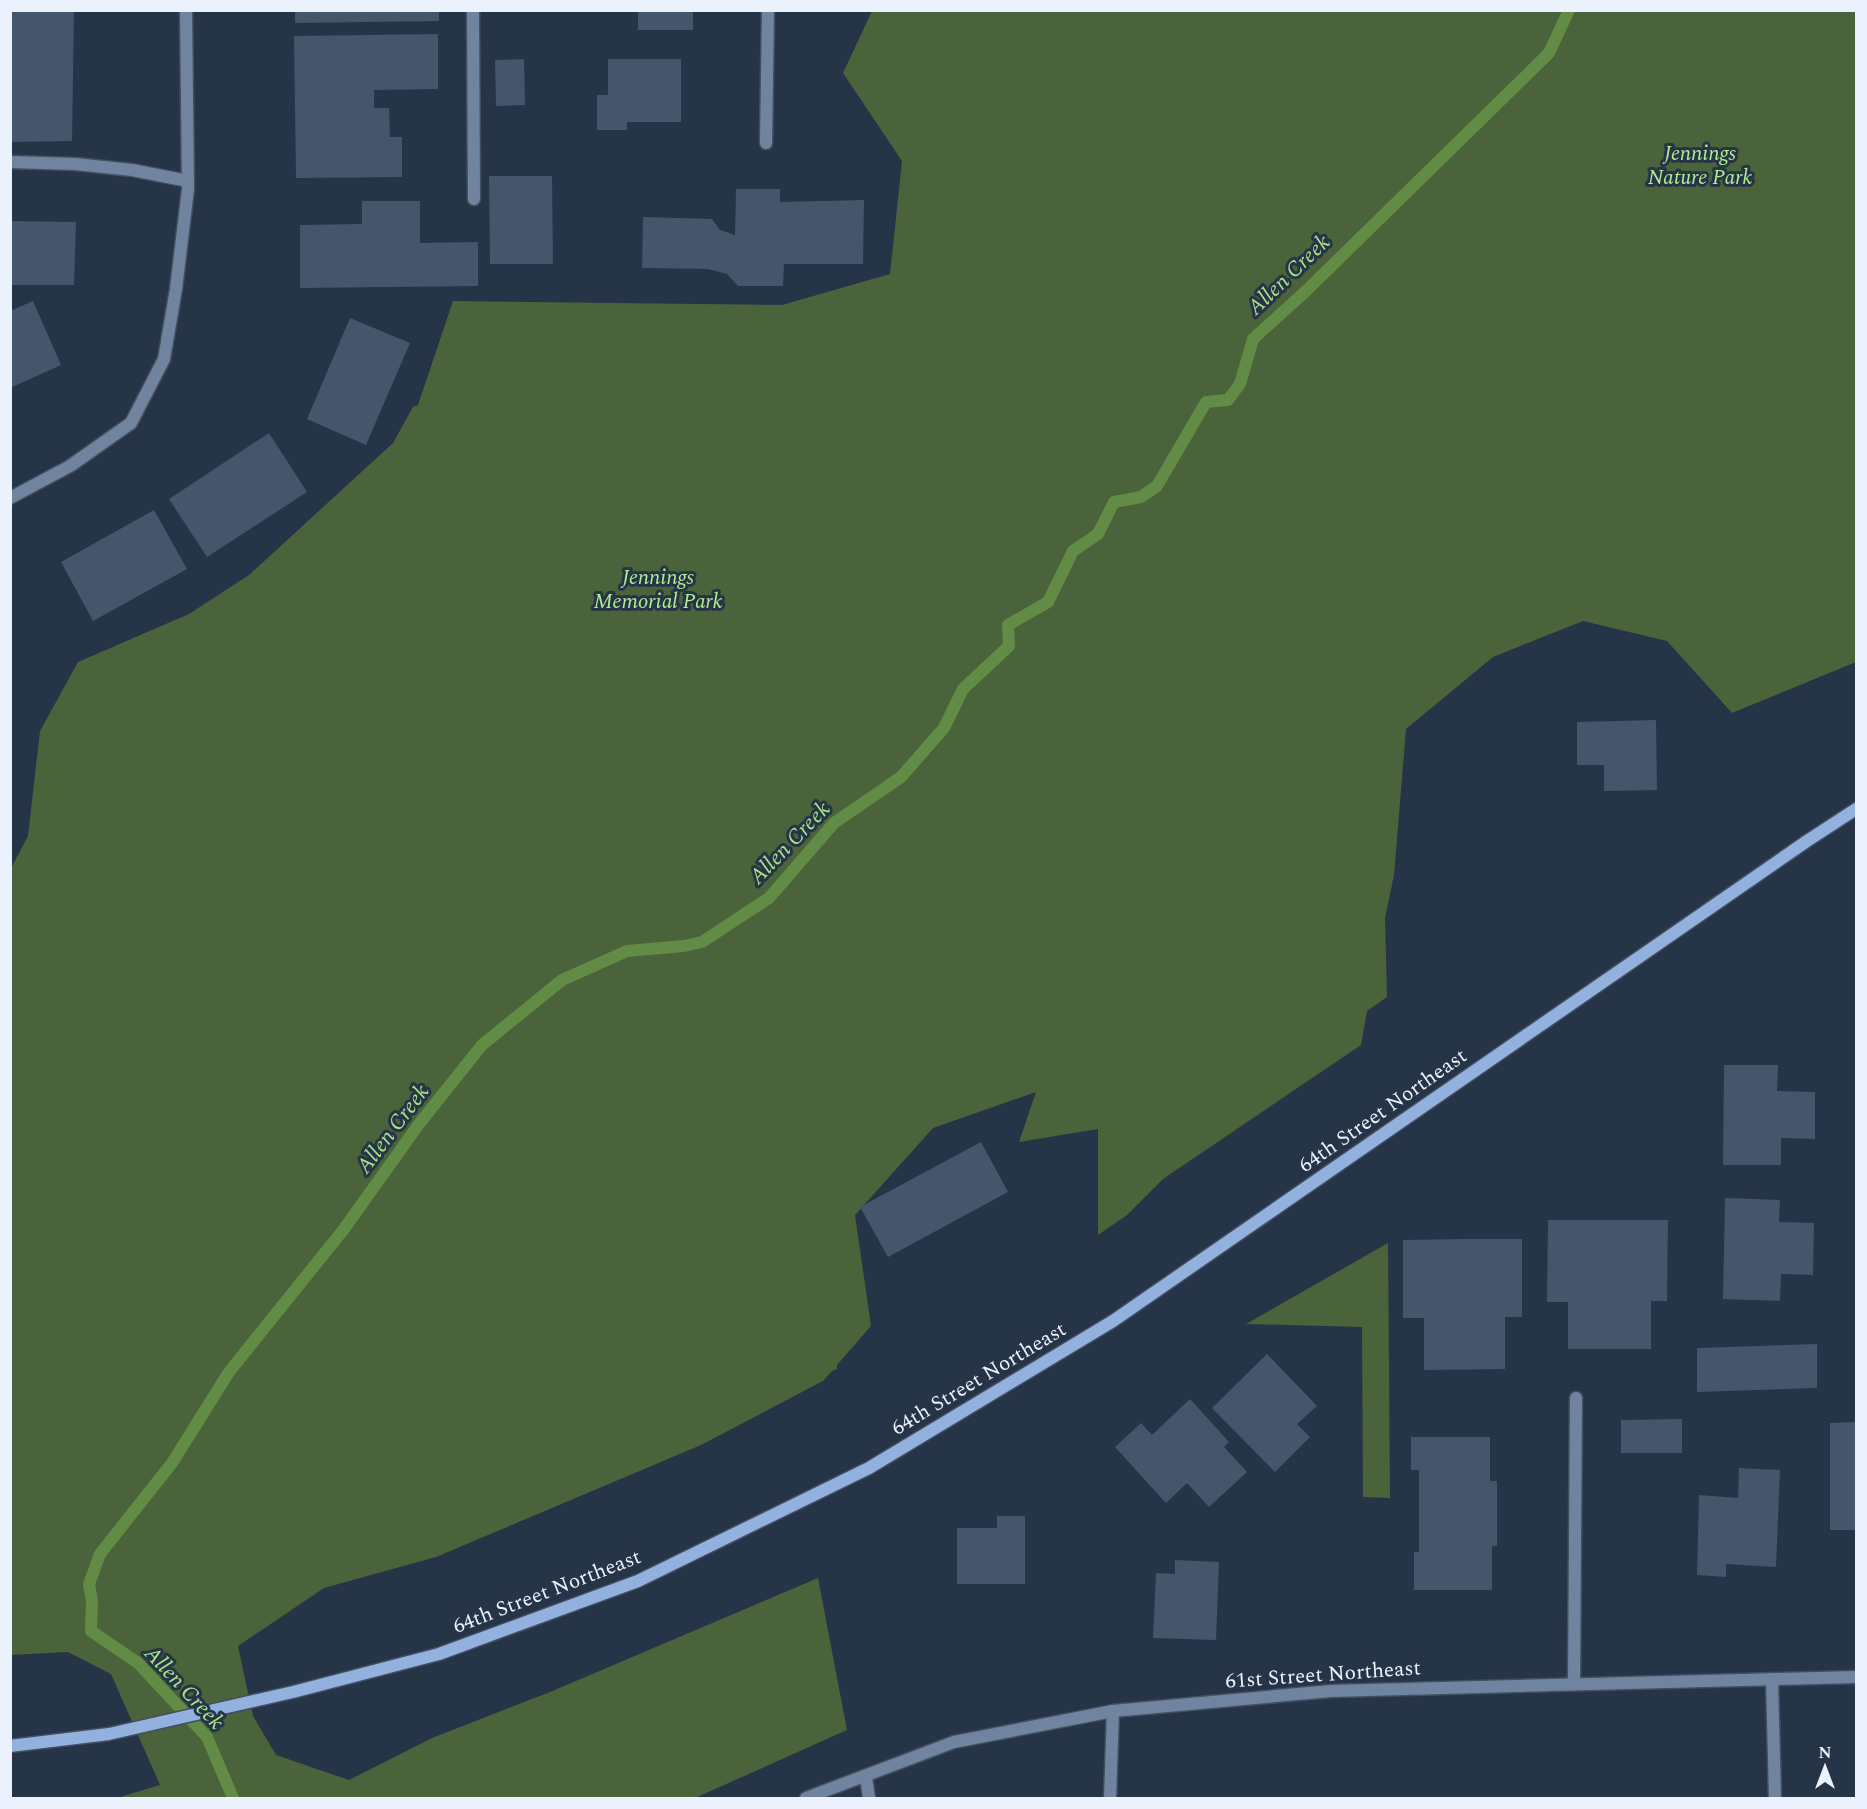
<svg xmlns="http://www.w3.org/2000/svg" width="1867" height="1809" font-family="Spectral,serif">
<rect width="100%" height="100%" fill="#263448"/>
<g fill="#4a633a">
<polygon points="872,11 1856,11 1856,662 1732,713 1667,641 1583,621 1493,657 1406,729 1394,875 1385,918 1387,997 1367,1011 1361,1045 1163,1179 1127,1215 1098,1235 1098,1129 1019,1142 1036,1092 933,1128 855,1215 871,1326 837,1365 837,1369 832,1371 823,1381 701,1445 436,1557 324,1588 238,1646 253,1716 276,1755 349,1780 432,1738 550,1692 818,1578 847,1730 695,1798 117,1798 160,1785 111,1674 68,1652 11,1655 10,870 28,836 40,731 78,662 189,614 249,575 393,443 413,407 418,405 453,301 782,305 890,274 902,161 843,73"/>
<polygon points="1388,1243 1390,1498 1363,1497 1362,1327 1246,1324"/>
</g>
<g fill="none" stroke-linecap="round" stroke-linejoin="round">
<polyline stroke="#628b46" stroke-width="12" points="233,1798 207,1737 138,1663 91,1631 92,1601 89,1584 100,1554 172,1463 229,1372 344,1229 419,1124 482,1045 562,980 627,951 684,946 702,942 769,898 834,823 901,777 944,728 963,689 1009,646 1008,625 1048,602 1073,551 1098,534 1114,502 1141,497 1157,486 1206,402 1228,400 1240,384 1253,339 1307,290 1549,53 1569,10"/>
</g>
<g fill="#45556b">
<polygon points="10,10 74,10 72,141 10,142"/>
<polygon points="295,10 439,10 439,21 295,23"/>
<rect x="638" y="10" width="55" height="20"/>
<polygon points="438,34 438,89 374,90 374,108 389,108 390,137 402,137 402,177 296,178 294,36"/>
<polygon points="524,59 525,105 496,106 495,60"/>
<polygon points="608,59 681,59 681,122 627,122 627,130 597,130 597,95 608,95"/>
<polygon points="489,176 552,176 553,264 490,264"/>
<polygon points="736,189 780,189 780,202 864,200 863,264 784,264 783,286 738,286 727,274 708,269 642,268 643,217 712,219 720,230 735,235"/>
<polygon points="362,201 420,201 420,243 478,242 478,286 300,288 300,225 362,224"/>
<polygon points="10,221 76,222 74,285 10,285"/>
<polygon points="33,301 61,365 10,388 10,311"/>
<polygon points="350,318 410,343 366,445 307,419"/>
<polygon points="269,433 307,492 207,557 169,499"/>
<polygon points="154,510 187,569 93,621 61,562"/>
<polygon points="1656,720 1657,790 1604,791 1604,765 1577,765 1577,722"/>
<polygon points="1724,1065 1778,1065 1777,1091 1815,1092 1815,1139 1781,1138 1781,1165 1723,1165"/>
<polygon points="981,1142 1008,1192 888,1257 860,1207"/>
<polygon points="1725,1198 1780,1200 1779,1222 1814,1223 1813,1275 1781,1274 1780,1301 1723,1299"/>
<polygon points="1548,1220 1668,1220 1667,1301 1651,1301 1651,1349 1568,1349 1568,1302 1547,1302"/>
<polygon points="1463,1239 1522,1239 1522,1317 1505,1317 1505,1369 1424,1370 1424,1318 1403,1318 1403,1240"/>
<polygon points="1817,1344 1817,1388 1697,1392 1697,1348"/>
<polygon points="1267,1354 1317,1406 1297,1424 1310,1437 1275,1472 1212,1408"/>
<polygon points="1190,1399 1229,1442 1224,1447 1247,1472 1209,1507 1187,1483 1166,1503 1115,1447 1141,1423 1152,1435"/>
<polygon points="1682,1419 1682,1453 1621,1453 1621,1420"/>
<polygon points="1856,1422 1856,1530 1830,1530 1830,1423"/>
<polygon points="1411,1437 1490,1437 1490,1481 1497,1481 1497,1546 1492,1546 1492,1590 1414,1590 1414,1552 1419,1552 1419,1470 1411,1470"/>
<polygon points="1739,1468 1780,1470 1776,1567 1726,1564 1726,1577 1697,1575 1699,1495 1738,1498"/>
<polygon points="997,1516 1025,1516 1025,1584 957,1584 957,1528 997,1528"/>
<polygon points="1175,1560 1219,1562 1216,1640 1153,1638 1156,1573 1175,1574"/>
</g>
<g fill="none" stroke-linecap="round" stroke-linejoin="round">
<defs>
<g id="service">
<polyline points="473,10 474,199"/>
<polyline points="10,162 75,164 132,170 188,181"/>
<polyline points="1574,1684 1576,1398"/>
</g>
<g id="minor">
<polyline points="766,143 768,10"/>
<polyline points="10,498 70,466 131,423 164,359 176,289 188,189 186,10"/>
<polyline points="1772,1679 1775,1798"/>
<polyline points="866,1777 869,1798"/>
<polyline points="1110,1798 1113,1711"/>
</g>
<polyline id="tertiary" points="806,1798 954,1742 1113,1711 1331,1691 1856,1677"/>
<polyline id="secondary" points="10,1746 109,1734 293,1692 439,1654 638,1581 869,1468 1113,1321 1807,841 1856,809"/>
</defs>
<use href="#service" stroke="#424f61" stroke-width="15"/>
<use href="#minor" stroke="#424f61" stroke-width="15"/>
<use href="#tertiary" stroke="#424f61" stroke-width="15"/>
<use href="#secondary" stroke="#424f61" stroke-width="15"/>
<use href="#service" stroke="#7084a0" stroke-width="12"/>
<use href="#minor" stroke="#7084a0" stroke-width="12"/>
<use href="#tertiary" stroke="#7084a0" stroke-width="12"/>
<use href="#secondary" stroke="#92b1de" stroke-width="12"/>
</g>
<g text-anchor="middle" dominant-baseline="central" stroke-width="6" stroke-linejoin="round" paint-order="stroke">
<g font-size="21" font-style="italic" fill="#b3ed8e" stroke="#263448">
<text x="1700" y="154">Jennings<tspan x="1700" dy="24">Nature Park</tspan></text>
<text x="658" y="578">Jennings<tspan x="658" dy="24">Memorial Park</tspan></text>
</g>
<g font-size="21" fill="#ebf2fd" stroke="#263448">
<text transform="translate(1383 1111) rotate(-35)">64th Street Northeast</text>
<text transform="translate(979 1379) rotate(-31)">64th Street Northeast</text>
<text transform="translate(547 1592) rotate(-21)">64th Street Northeast</text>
<text transform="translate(1323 1675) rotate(-4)">61st Street Northeast</text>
</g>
<g font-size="22" font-style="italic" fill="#aae485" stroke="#263448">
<text transform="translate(1289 275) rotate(-44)">Allen Creek</text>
<text transform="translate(790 843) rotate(-46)">Allen Creek</text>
<text transform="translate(393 1129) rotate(-53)">Allen Creek</text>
<text transform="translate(184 1688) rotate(47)">Allen Creek</text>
</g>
</g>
<rect width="1867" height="1809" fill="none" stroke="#ebf2fd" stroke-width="24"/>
<g transform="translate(1825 1767)" stroke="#263448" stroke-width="4.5" paint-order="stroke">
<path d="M0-4.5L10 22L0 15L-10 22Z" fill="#ebf2fd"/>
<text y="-9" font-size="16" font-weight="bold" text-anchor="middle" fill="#ebf2fd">N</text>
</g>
</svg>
